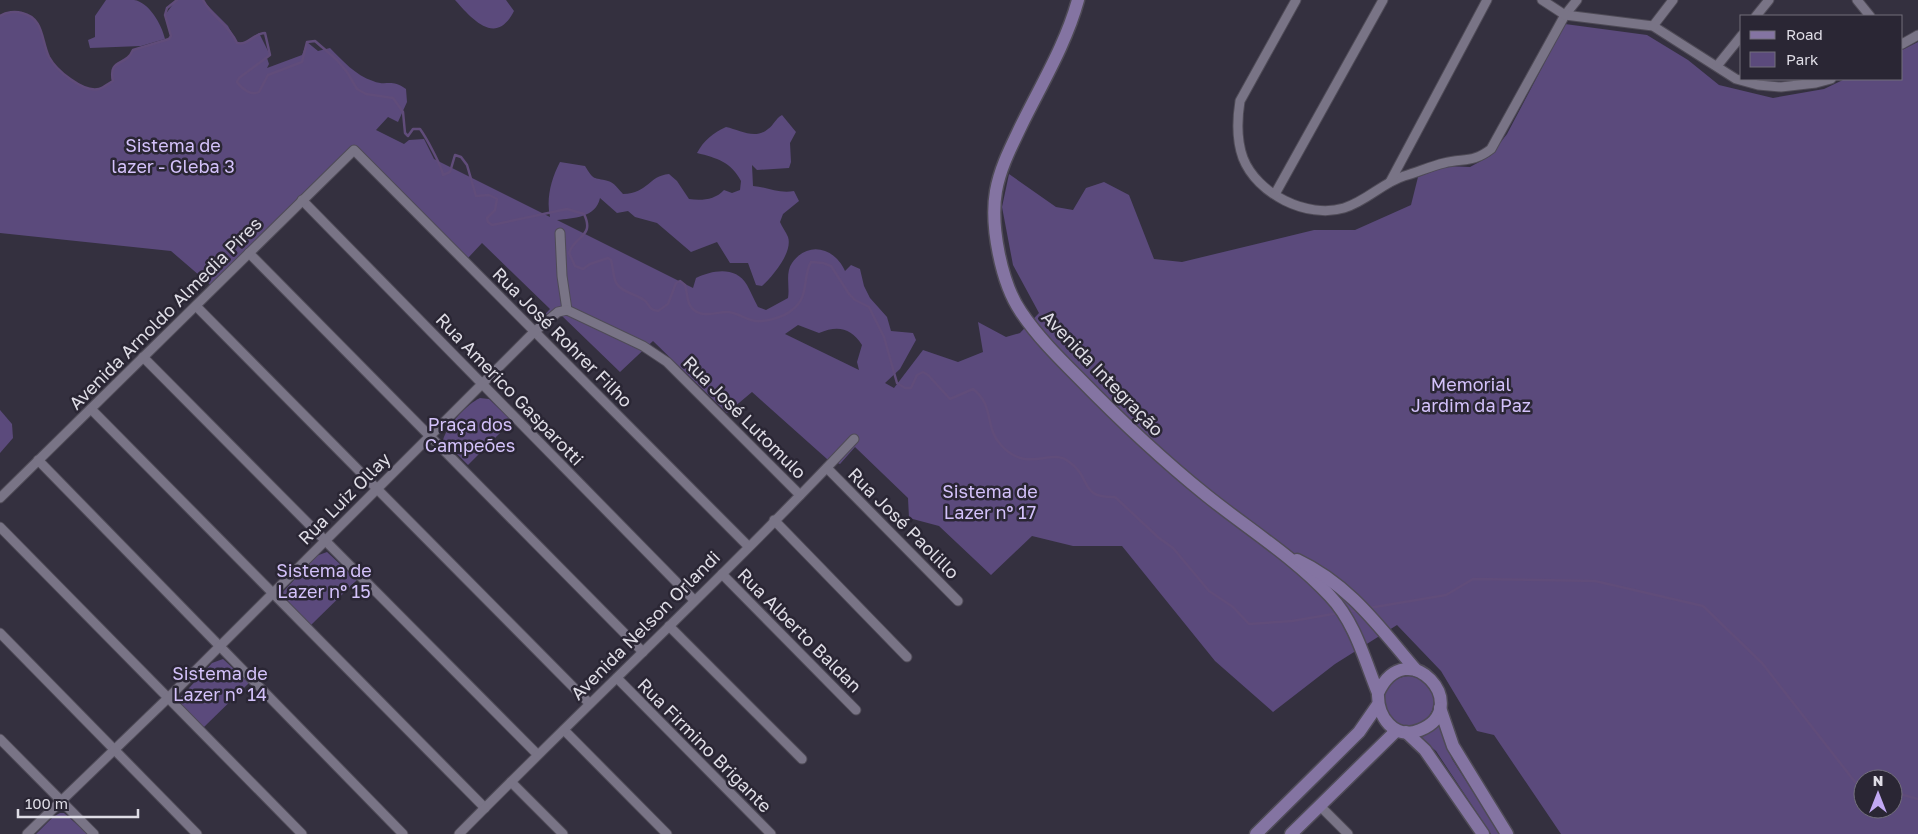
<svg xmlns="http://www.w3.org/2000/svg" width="1918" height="834" font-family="'Golos Text',sans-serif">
<rect width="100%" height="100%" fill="#34303f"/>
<g fill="#5b4a7c" fill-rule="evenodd">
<path d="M106 0C115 0 125 0 134 0 149 2 162 25 165 39L141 46 90 48 88 40 95 37V16Z"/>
<path d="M176 0H202L228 26 237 43 247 42 259 33 270 55 267 58 269 64 267 68 302 55 307 42 318 51 330 48C343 61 355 75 373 81 387 87 390 78 406 89L407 102 398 122 388 117 376 130 404 144 409 140 424 139 434 159 550 217C546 199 551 179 560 162L585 166C594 181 593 177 608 181 614 182 619 190 623 194 649 193 648 176 669 174L677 181 689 199C701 201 715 200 724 190L732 193 740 190 741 181C731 162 717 158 697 153 704 140 713 133 726 127 740 130 755 140 768 129 774 125 775 119 782 115L796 132 790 143 791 162 789 168 757 170 752 165 753 186C768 187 779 194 794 191L799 201 783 214 780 222C782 227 786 232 788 237 793 252 773 276 762 286L756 285 748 263H730L717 242 691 252 657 223 635 217 628 211 617 213 600 198C596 218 573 218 557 220L693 288 696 278C713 270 736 266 747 285 751 292 754 300 758 307L766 310 788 298C790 287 785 273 792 263 808 240 835 248 845 271L851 265 860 269 864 286 870 298 887 317 891 331 913 333 916 340 900 369 885 383 894 388 923 350 958 362 983 352 978 322 1006 337 1020 333 1039 313 1013 265 1002 207 1009 174 1056 207 1073 210 1086 188 1104 182 1129 195 1154 259 1182 262 1314 230H1355L1411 205 1418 177 1446 166 1470 167 1490 156 1507 134 1565 24 1647 35 1688 60 1719 85 1773 98 1824 89 1845 79H1902V50L1918 42V834H1561L1494 735 1477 731 1441 671 1397 625 1335 664 1273 712 1215 661 1122 546H1073L1032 536 991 575 939 526 909 518 908 498 855 447 840 464 827 459 752 392 727 413 653 341 620 372 561 315 541 332 535 325 550 309 482 243 468 258 354 151 214 288 171 251 0 233V16C6 12 15 11 22 13 44 18 41 40 49 56 56 71 81 93 99 89 103 88 109 83 112 81 109 58 126 67 133 50L169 39 171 36 165 15ZM798 325 819 333C838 325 851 328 862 345L857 362 859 370 785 334ZM1863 779H1893V809H1863Z"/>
<path d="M455 0H506L514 11C496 47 472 19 455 0Z"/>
<path d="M480 398 489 399 512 421 468 465 443 440C447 425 467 404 480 398Z"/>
<polygon points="0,410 12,424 13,438 0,453"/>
<polygon points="327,552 357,580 311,625 284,598 283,592 316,556"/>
<polygon points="223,659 249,683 203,728 180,705 179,699 212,663"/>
<circle cx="1409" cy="701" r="25"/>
<polygon points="1438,720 1452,759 1500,834 1491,834 1436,751 1416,734"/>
<polygon points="60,813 64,813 88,834 36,834 53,817"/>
</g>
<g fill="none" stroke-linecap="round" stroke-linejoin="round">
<g stroke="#604c7a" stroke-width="2.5">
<path d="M203 0C212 18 228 23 237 43 248 46 254 33 265 33L270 55 239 78 237 82C242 89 251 96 259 92L268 75 302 62 307 42 315 41 337 60 347 72 357 89 366 94 393 98 403 112 405 133 408 136 413 129H420C426 137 442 167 443 175L450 172 455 155 461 157 467 165 476 196 489 195 497 199 495 210 487 218 488 222 492 225 567 209 584 214C595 237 575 235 569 253L575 266 583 269 590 264 608 258 611 260C613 267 613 274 615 280 619 292 634 293 644 300 650 304 648 310 658 311L668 304 676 283 680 281 685 285C688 294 686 307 697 312 705 317 717 312 727 312 737 312 746 320 756 321 766 322 784 317 792 310 810 297 802 277 811 262L823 263 831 266 849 294 855 300 869 307 884 337 897 383 905 388H911L917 375 923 372 928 375 950 399 973 389C995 406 984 427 1001 445 1027 474 1050 448 1068 461 1093 478 1078 498 1115 497L1159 538 1173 548 1209 591 1233 607 1249 624 1292 621 1339 613"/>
<path d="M0 16C6 12 15 11 22 13 44 18 41 40 49 57 56 70 83 93 99 89 103 88 109 83 113 81 108 58 126 67 133 50L169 39 171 36 165 15 167 8 177 0"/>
<polyline points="1369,608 1446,595 1473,579 1595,581 1703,606 1762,663 1855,782 1863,784"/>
<polyline points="1347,612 1358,610"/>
<polyline points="1893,792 1918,799"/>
</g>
<defs>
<g id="minor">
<path d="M1296 0 1240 101C1237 120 1236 139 1243 158 1257 194 1307 219 1344 208 1367 201 1382 183 1404 176 1418 172 1431 166 1444 163 1464 158 1473 163 1491 149L1565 15 1577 0"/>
<polyline points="1542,0 1565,15 1653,26 1736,79 1758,85 1781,87 1816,83 1831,79"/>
<polyline points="1857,0 1870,16"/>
<polyline points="1756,16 1769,0"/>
<polyline points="1653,26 1673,0"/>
<polyline points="1902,44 1918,35"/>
<polyline points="1717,66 1742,35"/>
<polyline points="1390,182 1487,0"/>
<polyline points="1275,194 1383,0"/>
<polyline points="302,200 694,600"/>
<polyline points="560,233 562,276 567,310"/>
<polyline points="249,253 643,652"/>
<polyline points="196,306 589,703"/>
<polyline points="567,310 643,346 667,362 800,495"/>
<polyline points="143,357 537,754"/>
<polyline points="91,409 485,808"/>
<polyline points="38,460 403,834"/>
<polyline points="827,468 958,601"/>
<polyline points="0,498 354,150 748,546"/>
<polyline points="774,520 907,657"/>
<polyline points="0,527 302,834"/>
<polyline points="722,574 856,710"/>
<polyline points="669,626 802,759"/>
<polyline points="0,633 197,834"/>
<polyline points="617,678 771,834"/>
<polyline points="564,730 667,834"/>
<polyline points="0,739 94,834"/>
<polyline points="511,782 563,834"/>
<polyline points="1320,806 1348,834"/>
<polyline points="27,834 168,698 534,332 558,312 567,310"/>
<path d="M459 834C590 701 726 575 854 439"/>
</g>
<g id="secondary">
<path d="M1078 0C1066 44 1041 85 1021 126 1011 147 1000 168 996 191 990 225 1001 283 1021 312 1037 336 1058 357 1078 377 1119 419 1160 458 1206 495 1247 528 1294 557 1330 596 1355 622 1365 661 1378 693 1377 716 1394 741 1420 730 1475 708 1407 630 1378 693"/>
<path d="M1297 560C1350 585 1379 627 1416 670"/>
<polyline points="1440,708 1453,746 1507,834"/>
<polyline points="1406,732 1425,750 1483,834"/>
<polyline points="1256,834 1359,732 1377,706"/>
<polyline points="1291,834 1396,731"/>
</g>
</defs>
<use href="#minor" stroke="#4f4b57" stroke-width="11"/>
<use href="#secondary" stroke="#4f4b57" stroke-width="15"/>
<use href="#minor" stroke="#797486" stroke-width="9"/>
<use href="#secondary" stroke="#8474a2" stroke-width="12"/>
</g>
<g text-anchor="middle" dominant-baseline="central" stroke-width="5" stroke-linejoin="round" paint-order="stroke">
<g font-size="18" fill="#d4c2fb" stroke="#2a2634">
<text x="173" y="145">Sistema de<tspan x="173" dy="21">lazer - Gleba 3</tspan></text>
<text x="1471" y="384">Memorial<tspan x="1471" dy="21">Jardim da Paz</tspan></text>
<text x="470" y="424">Praça dos<tspan x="470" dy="21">Campeões</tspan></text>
<text x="990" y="491">Sistema de<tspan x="990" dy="21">Lazer nº 17</tspan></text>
<text x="324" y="570">Sistema de<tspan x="324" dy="21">Lazer nº 15</tspan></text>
<text x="220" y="673">Sistema de<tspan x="220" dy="21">Lazer nº 14</tspan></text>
</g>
<g font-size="18" fill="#dfdde6" stroke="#2a2634">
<text transform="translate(165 313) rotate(-45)">Avenida Arnoldo Almedia Pires</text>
<text transform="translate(563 337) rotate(45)">Rua José Rohrer Filho</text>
<text transform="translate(1103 373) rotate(46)">Avenida Integração</text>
<text transform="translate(510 389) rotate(46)">Rua Americo Gasparotti</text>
<text transform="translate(745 417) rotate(45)">Rua José Lutomulo</text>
<text transform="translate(344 498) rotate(-45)">Rua Luiz Ollay</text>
<text transform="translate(904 523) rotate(45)">Rua José Paolillo</text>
<text transform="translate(645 625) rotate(-45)">Avenida Nelson Orlandi</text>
<text transform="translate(800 630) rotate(45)">Rua Alberto Baldan</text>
<text transform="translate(705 745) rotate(45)">Rua Firmino Brigante</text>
</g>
</g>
<rect x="1740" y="15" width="162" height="65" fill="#2a2634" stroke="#726f7b"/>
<rect x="1750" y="31" width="25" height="8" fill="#8474a2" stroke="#726f7b"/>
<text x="1786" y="40" font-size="15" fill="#dfdde6">Road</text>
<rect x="1750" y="52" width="25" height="15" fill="#5b4a7c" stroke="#726f7b"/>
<text x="1786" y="65" font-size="15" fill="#dfdde6">Park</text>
<g transform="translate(1878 794)"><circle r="24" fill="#2a2634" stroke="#726f7b"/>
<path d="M0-4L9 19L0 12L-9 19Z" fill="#c1a8f3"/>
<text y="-8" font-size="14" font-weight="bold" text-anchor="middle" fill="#dfdde6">N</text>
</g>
<path d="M18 809v8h120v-8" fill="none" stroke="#dfdde6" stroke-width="2.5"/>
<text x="25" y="809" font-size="15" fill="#dfdde6" stroke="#2a2634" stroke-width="4" paint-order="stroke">100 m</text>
</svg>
